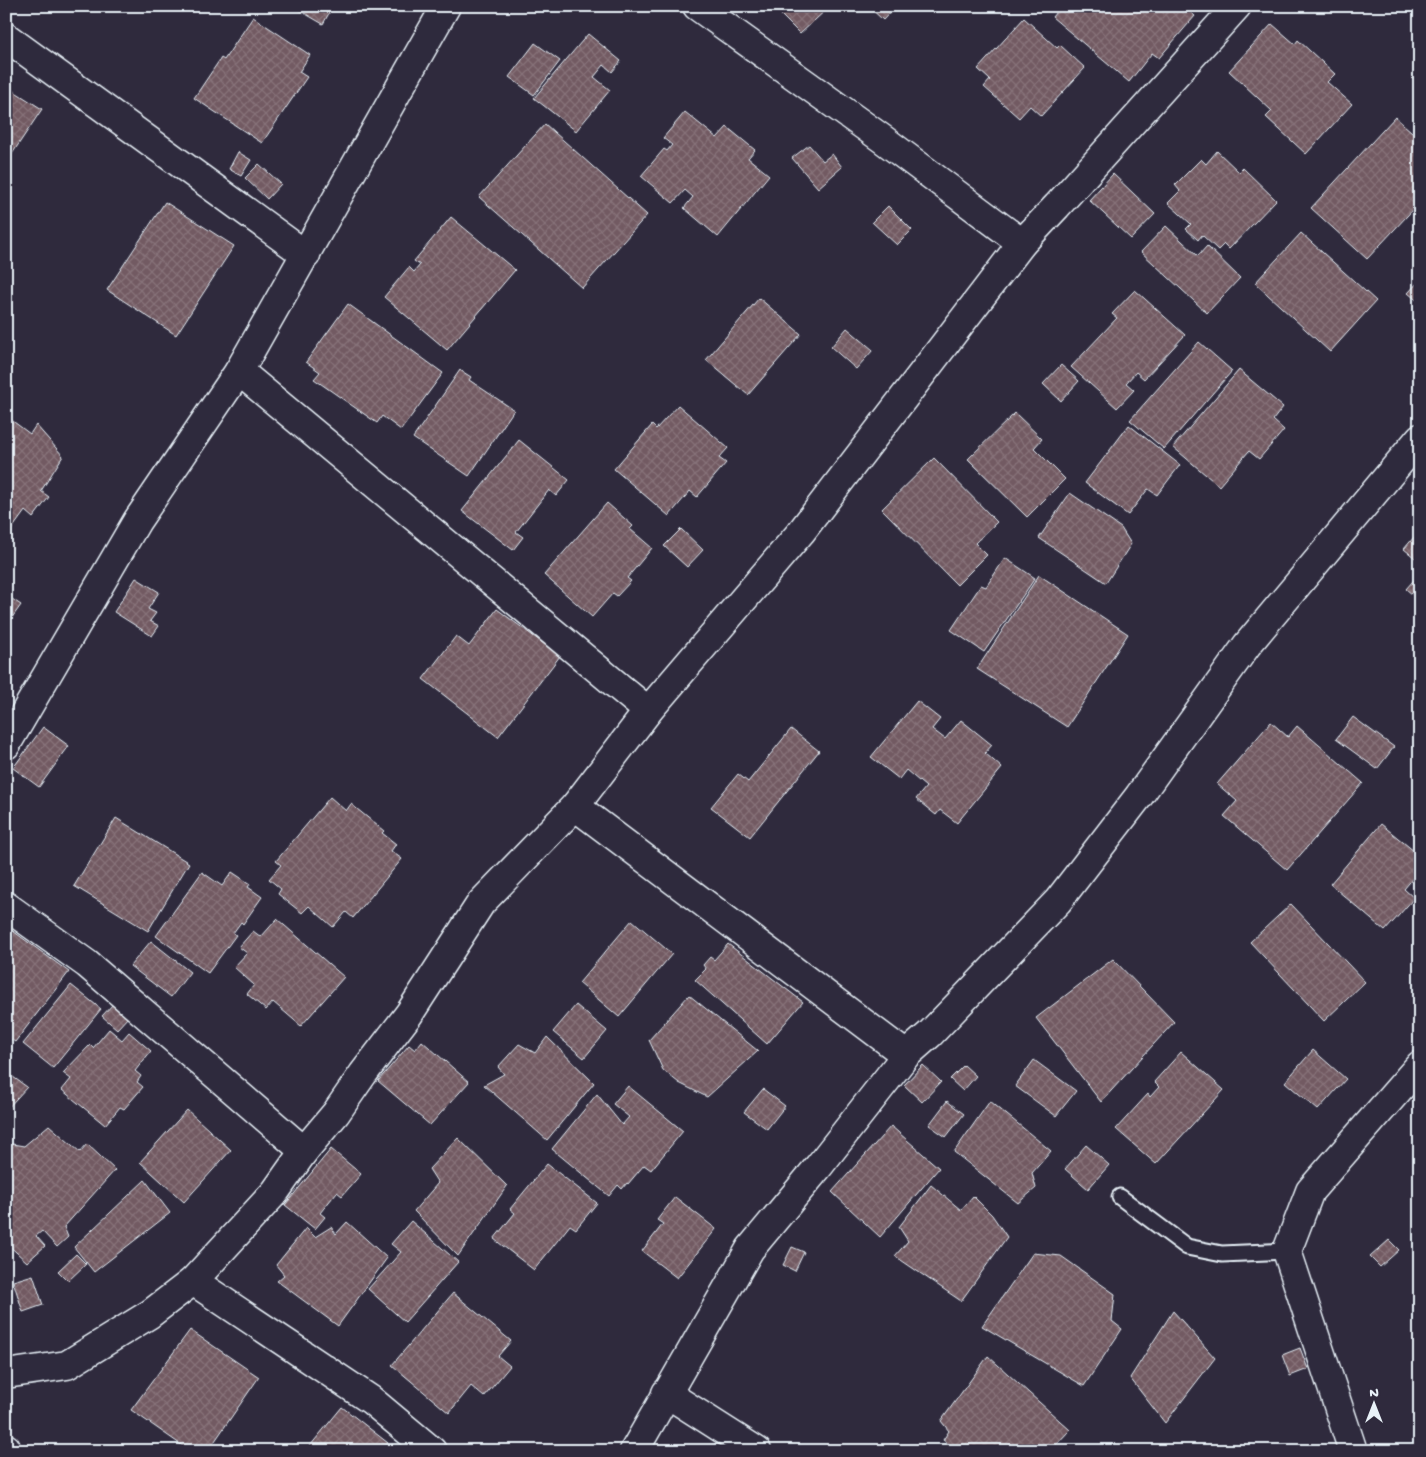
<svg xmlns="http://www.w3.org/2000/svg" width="1426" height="1457" font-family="'Gochi Hand',sans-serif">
<defs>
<pattern id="building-cross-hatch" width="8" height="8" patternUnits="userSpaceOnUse" patternTransform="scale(1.25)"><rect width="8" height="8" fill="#725a62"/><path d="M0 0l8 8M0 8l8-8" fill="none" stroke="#867279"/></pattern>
</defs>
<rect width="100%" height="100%" fill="#2f2a3d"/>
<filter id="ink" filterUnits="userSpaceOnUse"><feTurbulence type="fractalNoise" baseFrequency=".02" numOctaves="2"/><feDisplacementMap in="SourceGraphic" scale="10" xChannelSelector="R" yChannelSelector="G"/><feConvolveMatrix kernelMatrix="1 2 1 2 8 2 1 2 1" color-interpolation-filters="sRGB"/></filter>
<g filter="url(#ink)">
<g fill="url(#building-cross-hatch)" stroke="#e8f1f8">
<polygon points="292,6 333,6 323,24"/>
<polygon points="790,6 829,6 829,7 800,34 781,15"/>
<polygon points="868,6 896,6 883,20"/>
<polygon points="1061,6 1183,6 1195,16 1159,58 1152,53 1129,82 1052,17"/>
<polygon points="253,17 310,55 299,72 307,77 262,143 194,98 221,58 224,60"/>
<polygon points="1024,18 1057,48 1060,45 1085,68 1041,116 1030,106 1019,118 984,87 990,80 978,69"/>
<polygon points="1272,24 1295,44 1298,40 1335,74 1327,82 1352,104 1306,154 1266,117 1272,111 1229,71"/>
<polygon points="588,34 621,61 612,72 604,65 594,77 610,90 576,131 534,98"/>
<polygon points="535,43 560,61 534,95 509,77"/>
<polygon points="6,86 42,109 6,163"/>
<polygon points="685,112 717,138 727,127 755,150 748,158 769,175 718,237 684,208 693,197 685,190 673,203 641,176 664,149 667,151 672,145 663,138"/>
<polygon points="1395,117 1420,139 1420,202 1367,259 1311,208"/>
<polygon points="545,124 647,215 582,288 479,197"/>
<polygon points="809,145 823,161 832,154 842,167 818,188 792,158"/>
<polygon points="1217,151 1239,172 1243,168 1276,200 1229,249 1224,244 1218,250 1202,235 1198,240 1186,229 1191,224 1168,203 1180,191 1175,185 1201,159 1206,164"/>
<polygon points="238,152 251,160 241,176 229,169"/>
<polygon points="259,164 281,184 267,199 245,178"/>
<polygon points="1113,174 1155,214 1131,239 1089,200"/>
<polygon points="165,202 234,246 176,335 107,290"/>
<polygon points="888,206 912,230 897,245 872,222"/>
<polygon points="451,217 515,270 447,350 384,297 409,267 414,272 420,265 414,261"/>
<polygon points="1166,226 1198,256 1207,246 1240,278 1207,313 1141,252"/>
<polygon points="1301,233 1376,301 1330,352 1255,283"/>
<polygon points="1420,280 1420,303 1408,293"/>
<polygon points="1135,290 1185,335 1144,379 1136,372 1126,383 1134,390 1117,408 1071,367 1117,318 1112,314"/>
<polygon points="759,298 801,334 748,395 706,360"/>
<polygon points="348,304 443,373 401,430 382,416 377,423 314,379 320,372 306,362"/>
<polygon points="847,328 873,350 856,369 831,347"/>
<polygon points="1199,342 1232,371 1164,449 1130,420"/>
<polygon points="1061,365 1079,381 1061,401 1043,384"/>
<polygon points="460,370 471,377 469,380 514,410 469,476 413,438"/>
<polygon points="1239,370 1283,407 1273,420 1284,430 1259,459 1249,451 1219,486 1173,447"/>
<polygon points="678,405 728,448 719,458 726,463 697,497 690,491 669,516 614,469 652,425 656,429"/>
<polygon points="1015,413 1042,439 1034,448 1065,479 1027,517 968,459"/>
<polygon points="6,416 30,434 36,425 63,456 41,491 49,497 33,518 25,511 9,533 6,531"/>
<polygon points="1129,425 1180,465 1157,495 1148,489 1128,515 1085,483"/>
<polygon points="519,440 569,480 556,496 549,490 516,532 523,537 513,550 462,511"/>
<polygon points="934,458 997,522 975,543 987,555 957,585 882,509"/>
<polygon points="1070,493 1121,528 1131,544 1106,583 1039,538"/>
<polygon points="607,503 633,526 630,529 652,548 627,578 631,581 617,596 613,593 592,617 544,575"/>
<polygon points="681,529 703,550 687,567 664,546"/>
<polygon points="1420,530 1420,562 1404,549"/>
<polygon points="1005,558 1035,578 984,652 951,630 981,585 986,587"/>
<polygon points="1420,573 1420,601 1406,589"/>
<polygon points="1039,575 1128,634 1067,727 977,669"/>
<polygon points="136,578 159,592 148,609 156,613 150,621 159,626 152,636 114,612"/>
<polygon points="6,595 21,605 6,626"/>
<polygon points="497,609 560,656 498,737 423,679 456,636 469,646"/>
<polygon points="917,701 940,719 932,729 945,739 961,720 992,745 985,753 1002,768 957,823 940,810 936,815 916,799 926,787 906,770 899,779 871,757"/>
<polygon points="1353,717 1394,747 1377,769 1336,739"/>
<polygon points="1271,722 1288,737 1297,726 1363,783 1287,870 1224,816 1237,801 1217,784"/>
<polygon points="43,727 69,746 39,787 13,768"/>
<polygon points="791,729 819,751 750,837 711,807 738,774 748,782"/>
<polygon points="330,797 346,811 351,804 384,831 382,833 396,844 391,851 402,859 353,918 346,912 333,927 309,906 302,913 278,894 281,889 269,879 281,865 276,861"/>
<polygon points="116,818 189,863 148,931 74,886"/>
<polygon points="1381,824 1420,856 1420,870 1404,889 1414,898 1385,931 1330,884"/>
<polygon points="202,872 222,886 232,872 250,884 248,887 262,897 243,924 241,922 233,933 236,935 208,973 156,936"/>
<polygon points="1291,904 1365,982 1324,1021 1250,942"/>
<polygon points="277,919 344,977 301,1026 273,1002 266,1010 247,994 254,985 234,967 247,953 239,947 253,931 261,937"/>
<polygon points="632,920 672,954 619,1017 579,983"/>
<polygon points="6,926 69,972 15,1042 6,1036"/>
<polygon points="151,941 190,972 171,997 130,966"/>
<polygon points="728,944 803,1002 767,1044 695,980 706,969 703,965 710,957 714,960"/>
<polygon points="1113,959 1174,1022 1101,1102 1036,1018"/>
<polygon points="71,985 101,1009 53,1068 23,1044"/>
<polygon points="689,995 758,1051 707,1097 679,1083 663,1070 649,1040"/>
<polygon points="114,1003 129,1016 117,1029 102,1016"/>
<polygon points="576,1005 607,1031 584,1058 553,1032"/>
<polygon points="109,1029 122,1040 129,1032 151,1051 135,1071 141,1076 137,1082 143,1087 124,1109 120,1107 105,1125 62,1090 71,1079 63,1073 90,1045 93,1048"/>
<polygon points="547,1037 594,1083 547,1140 484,1085 504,1074 498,1067 519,1044 535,1053"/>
<polygon points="422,1041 469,1082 430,1125 378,1081 409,1045 415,1050"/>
<polygon points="1313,1050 1346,1079 1318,1110 1285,1082"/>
<polygon points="1181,1052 1224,1090 1156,1164 1116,1129 1148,1094 1150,1097 1159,1087 1154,1082"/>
<polygon points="1034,1060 1076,1091 1056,1116 1015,1086"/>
<polygon points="923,1065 941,1082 922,1102 904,1085"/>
<polygon points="964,1065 976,1076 963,1091 950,1079"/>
<polygon points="6,1072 27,1087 6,1110"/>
<polygon points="628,1086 683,1131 651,1170 644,1165 628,1184 627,1183 622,1189 618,1185 609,1196 552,1149 597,1094 622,1125 629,1117 613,1104"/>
<polygon points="763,1089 785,1106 767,1129 744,1112"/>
<polygon points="947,1101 964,1114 946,1137 929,1125"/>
<polygon points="990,1101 1051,1151 1032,1173 1036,1188 1018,1203 954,1152"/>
<polygon points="187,1110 231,1150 184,1202 140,1162"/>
<polygon points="49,1125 80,1152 87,1144 115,1170 64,1227 68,1237 57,1247 42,1231 36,1236 45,1246 27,1262 6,1243 6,1143 24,1146"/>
<polygon points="891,1126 939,1168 880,1237 832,1192"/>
<polygon points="458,1138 507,1186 458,1256 414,1211 438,1183 429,1169"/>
<polygon points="1086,1145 1109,1165 1088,1189 1065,1169"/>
<polygon points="331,1149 361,1174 342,1196 337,1192 320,1213 325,1217 315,1229 285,1205"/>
<polygon points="547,1164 597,1203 576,1229 570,1225 534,1270 494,1239 515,1213 510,1209"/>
<polygon points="145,1180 170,1213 94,1272 74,1247"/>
<polygon points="931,1185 961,1210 973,1196 992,1215 1007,1237 961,1301 895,1256 908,1241 899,1227"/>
<polygon points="675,1197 716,1229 677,1278 642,1251 663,1224 657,1220"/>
<polygon points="411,1221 458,1262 405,1322 368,1289 401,1252 391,1244"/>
<polygon points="347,1222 387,1258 338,1326 277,1281 284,1275 276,1265 306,1228 315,1237 331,1227 336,1234"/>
<polygon points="1389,1240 1399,1250 1380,1267 1370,1257"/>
<polygon points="792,1247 804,1252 795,1271 783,1265"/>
<polygon points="1033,1253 1061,1256 1115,1294 1112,1321 1122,1329 1084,1386 982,1326"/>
<polygon points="76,1254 86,1264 68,1281 58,1271"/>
<polygon points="33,1275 43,1305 23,1312 13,1281"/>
<polygon points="453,1293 511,1341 498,1356 510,1366 484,1397 471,1386 449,1413 392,1365"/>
<polygon points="1173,1311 1215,1358 1165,1423 1130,1378"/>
<polygon points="190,1330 259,1377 208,1451 190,1451 131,1410"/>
<polygon points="1300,1348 1308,1369 1290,1376 1282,1355"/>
<polygon points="988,1356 1070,1430 1050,1451 958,1451 943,1440 949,1431 941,1421"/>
<polygon points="342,1407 388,1443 382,1451 315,1451 310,1446"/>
</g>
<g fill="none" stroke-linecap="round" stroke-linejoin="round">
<defs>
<polyline id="service" points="1120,1197 1187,1247 1222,1254 1287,1251"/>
<g id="minor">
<polyline points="697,6 884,140 1022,243"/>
<polyline points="6,37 306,255"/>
<polyline points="239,371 648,711"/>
<polyline points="6,745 137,521 239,371 446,6"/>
<polyline points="575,806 906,1055"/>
<polyline points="6,906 87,964 304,1151"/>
<polyline points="193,1281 371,1400 432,1451"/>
<polyline points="6,1374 67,1365 150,1314 193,1281 275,1192 304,1151 336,1113 363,1074 409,1014 481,903 575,806 648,711 801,532 1022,243 1057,206 1237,6"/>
<polyline points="666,1393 757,1451"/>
<polyline points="6,1448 7,1451"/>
<polyline points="634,1451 750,1249 819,1166 906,1055 930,1034 1058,901 1139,796 1247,645 1420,438"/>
<polyline points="1353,1451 1287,1251 1310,1191 1420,1065"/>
</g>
</defs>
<use href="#service" stroke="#e8f1f8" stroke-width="19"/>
<use href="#minor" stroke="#e8f1f8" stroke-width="31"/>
<use href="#service" stroke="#2f2a3d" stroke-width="15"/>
<use href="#minor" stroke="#2f2a3d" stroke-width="28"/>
</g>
</g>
<rect width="1426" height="1457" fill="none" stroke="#2f2a3d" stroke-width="25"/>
<rect x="12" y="12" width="1401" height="1432" fill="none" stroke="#e8f1f8" stroke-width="2" filter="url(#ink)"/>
<g transform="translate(1374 1404)" stroke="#2f2a3d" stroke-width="4" paint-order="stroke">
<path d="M0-4L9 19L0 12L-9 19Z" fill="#e8f1f8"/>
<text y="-8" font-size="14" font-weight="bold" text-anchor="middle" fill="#e8f1f8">N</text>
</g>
</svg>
